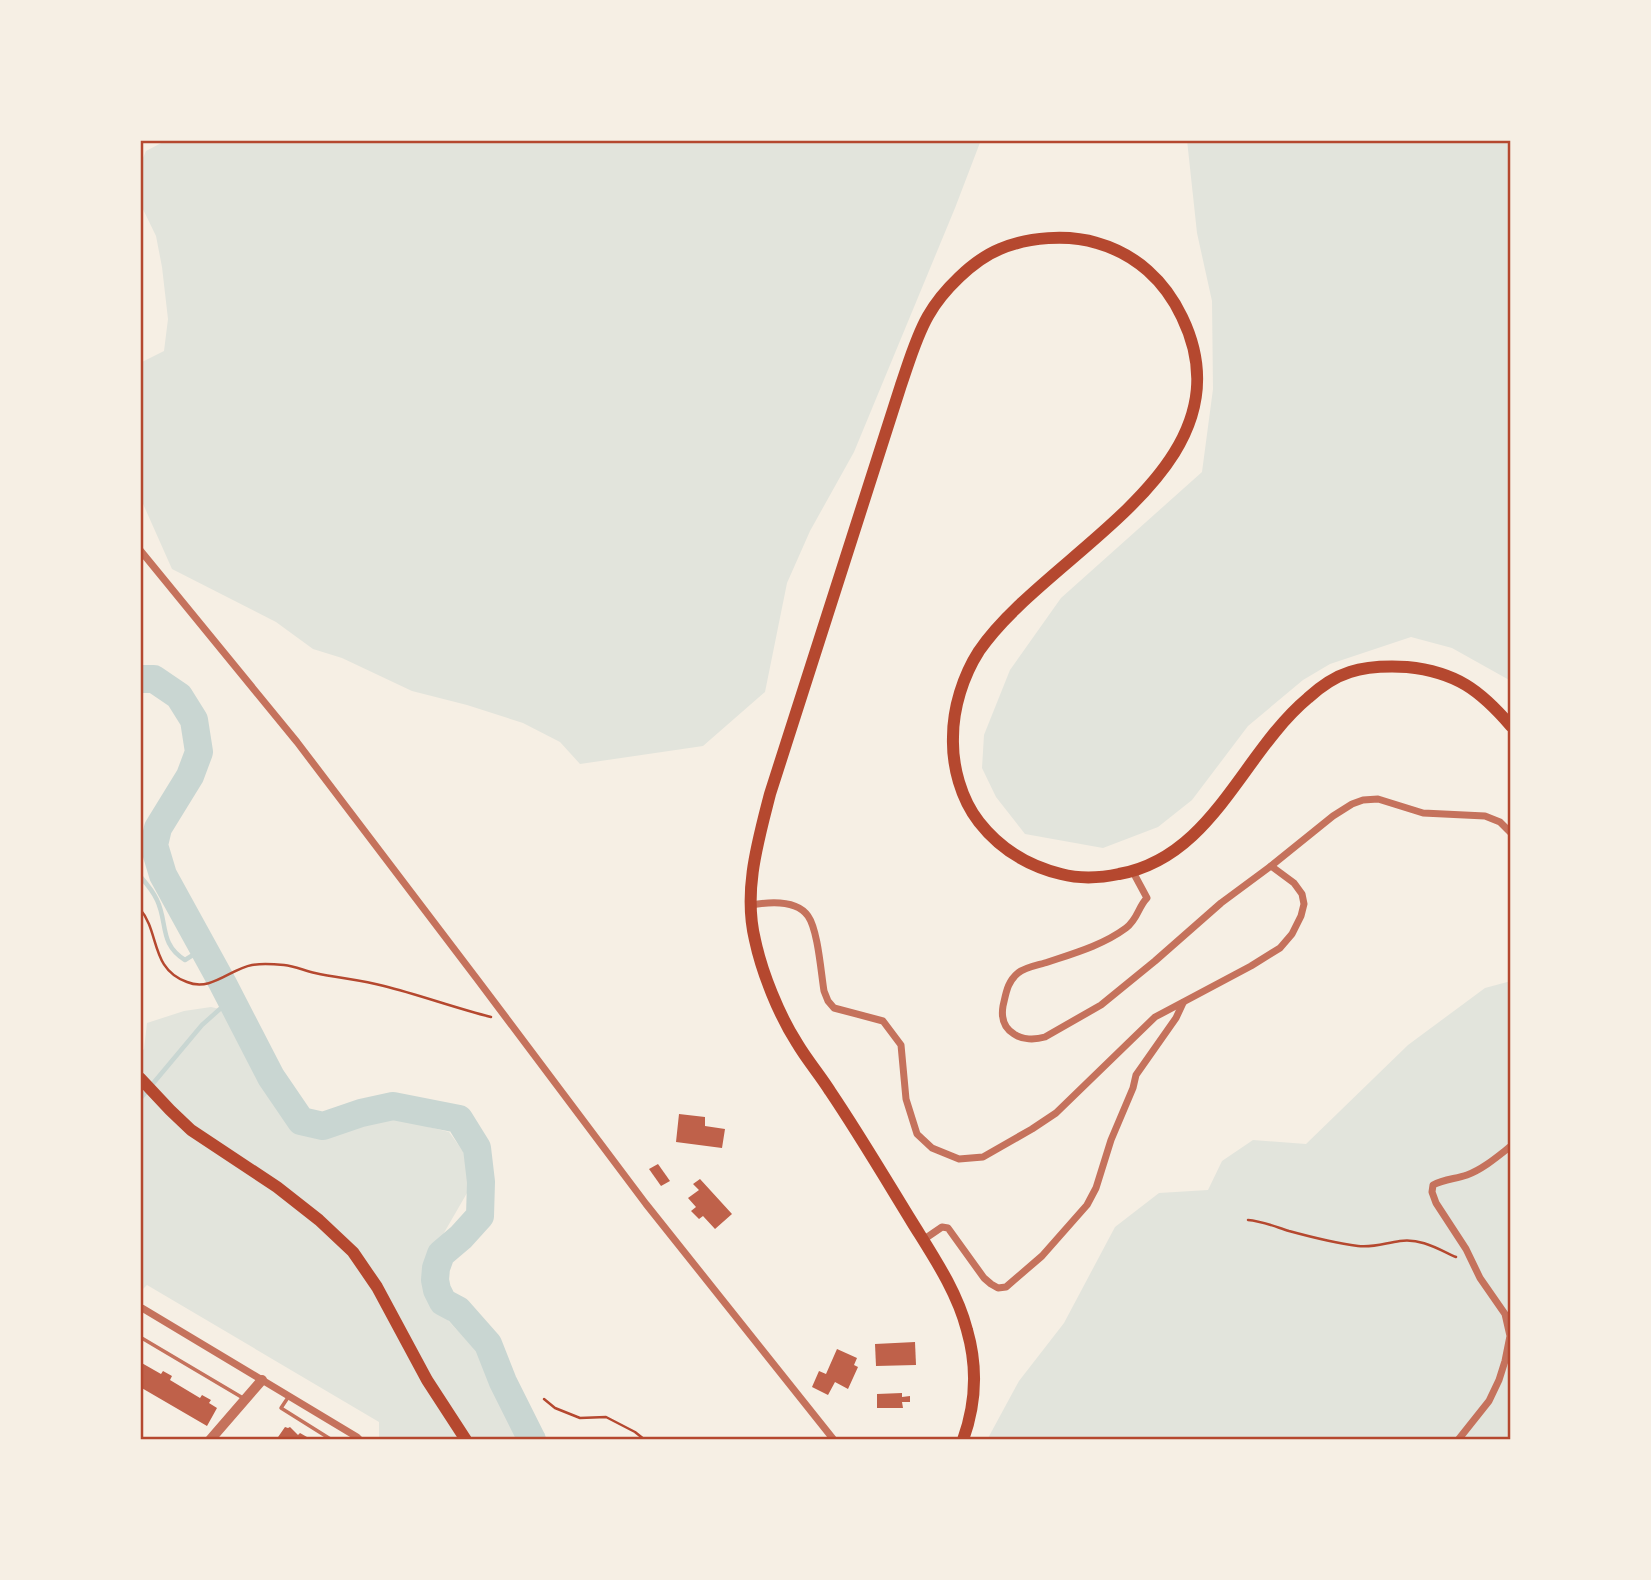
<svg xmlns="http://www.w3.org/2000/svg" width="1651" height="1580" font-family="Poppins,sans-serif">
<rect width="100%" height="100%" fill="#f6efe4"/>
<g fill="#e2e4dc">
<polygon points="167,140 981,140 955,208 854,452 810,531 787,583 765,692 703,746 580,764 560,742 523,723 467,705 412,691 342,658 313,649 276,622 172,569 140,497 140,363 164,351 168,319 162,267 156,236 140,203 140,165 146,151"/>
<polygon points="1187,140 1511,140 1511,681 1452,648 1411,637 1330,664 1303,680 1248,726 1192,800 1158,827 1103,848 1025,834 996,797 982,768 984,735 1010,670 1061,598 1202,472 1213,389 1212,301 1197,233"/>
<polygon points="1511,981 1511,1440 987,1440 1019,1381 1064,1323 1115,1227 1159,1193 1208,1190 1222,1161 1253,1140 1306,1144 1408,1045 1485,988"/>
<polygon points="211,1007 228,1011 245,1033 278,1101 287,1109 313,1128 340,1132 375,1116 389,1115 417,1116 429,1127 449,1132 465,1154 469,1178 467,1193 441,1238 429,1276 443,1315 483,1358 505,1388 526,1411 545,1434 545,1440 379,1440 379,1422 147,1285 140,1292 140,1054 144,1049 147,1023 184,1011"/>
</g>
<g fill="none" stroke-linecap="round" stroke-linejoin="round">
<g stroke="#c9d6d2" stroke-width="4.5">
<path d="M140 876C146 883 153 891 157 900 168 923 159 944 185 960L204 948"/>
<polyline points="140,1099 202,1025 230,1000"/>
</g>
<polyline stroke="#c9d6d2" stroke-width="28" points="140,679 154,679 179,696 194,720 199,752 190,776 158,828 154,845 163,875 223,984 271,1077 301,1121 323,1126 361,1113 393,1106 459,1119 477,1148 481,1182 480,1216 461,1237 441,1254 436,1268 435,1280 437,1290 443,1302 458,1310 488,1344 503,1382 532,1440"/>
</g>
<g fill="#bf614a">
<polygon points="679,1114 705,1117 705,1126 725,1129 722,1148 676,1142"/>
<polygon points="658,1164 670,1181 661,1186 649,1169"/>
<polygon points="700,1179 732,1214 715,1229 703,1216 699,1219 691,1211 696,1207 688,1198 699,1190 693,1184"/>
<polygon points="915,1342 916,1365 876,1366 875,1344"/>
<polygon points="837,1349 857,1358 854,1365 858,1367 848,1389 835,1382 828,1395 812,1387 819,1371 826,1374"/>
<polygon points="140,1362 161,1374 163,1371 172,1376 170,1380 200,1398 202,1395 211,1400 209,1403 217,1408 207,1426 140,1387"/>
<polygon points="902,1393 902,1397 910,1396 910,1402 902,1402 903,1408 877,1408 877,1394"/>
<polygon points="285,1427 288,1428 290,1427 298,1435 300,1433 307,1437 305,1440 276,1440"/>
</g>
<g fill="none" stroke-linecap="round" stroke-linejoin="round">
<g stroke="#b5482f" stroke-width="2.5">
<path d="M140 909C160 932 150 969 187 982 211 992 230 969 252 965 262 963 274 964 284 965 295 966 305 971 315 973 338 978 361 980 384 986 420 995 455 1008 491 1017"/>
<path d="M1248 1220C1262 1221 1276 1227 1289 1231 1311 1237 1335 1243 1358 1246 1373 1248 1385 1243 1400 1241 1421 1238 1438 1249 1456 1257"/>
<polyline points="544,1399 555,1408 580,1418 606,1417 635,1432 645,1440"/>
</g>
<g stroke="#c5725c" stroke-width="3.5">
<polyline points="140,1337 243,1398"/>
<polyline points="289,1396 281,1408 332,1440"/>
</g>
<g stroke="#c5725c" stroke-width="7">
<polyline points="140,550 297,742 477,979 646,1204 834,1440"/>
<polyline points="1271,866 1333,816 1352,804 1363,800 1378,799 1423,813 1485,816 1500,822 1511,833"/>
<path d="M751 905C768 902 796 899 808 916 818 930 821 973 824 991L828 1001 834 1008 883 1021 901 1045 906 1099 917 1134 932 1148 959 1159 983 1157 1032 1129 1056 1113 1155 1017 1251 966 1280 948 1292 934 1301 916 1304 904 1302 894 1294 883 1271 866 1221 903 1155 961 1101 1005 1045 1037C1035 1040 1022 1040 1014 1034 1004 1028 1001 1018 1003 1006 1006 994 1007 982 1018 973 1025 967 1039 965 1048 962 1075 953 1103 945 1126 928 1138 919 1138 907 1147 898L1133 872"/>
<polyline points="923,1240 942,1227 948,1228 984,1278 991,1284 998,1288 1006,1287 1042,1256 1087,1205 1096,1188 1111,1140 1133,1088 1136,1075 1176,1018 1183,1003"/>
<polyline points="140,1309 142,1308 357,1437 360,1440"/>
<path d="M1458 1440 1489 1401 1499 1380 1505 1361 1510 1336 1505 1314 1480 1278 1466 1249 1436 1203 1432 1192 1433 1185C1444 1179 1456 1179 1467 1175 1483 1169 1497 1157 1511 1146"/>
</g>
<polyline stroke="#c5725c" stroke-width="10" points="210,1440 262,1380"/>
<g stroke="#b5482f" stroke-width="12">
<polyline points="140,1078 170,1110 191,1130 277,1187 319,1220 353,1252 377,1287 427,1380 466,1440"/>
<path d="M963 1440C976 1404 978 1368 967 1330 957 1291 933 1256 912 1222 885 1178 859 1134 830 1091 820 1075 807 1060 797 1043 779 1015 762 973 755 940 743 891 758 841 770 794L901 385C909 362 916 337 928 316 942 291 973 260 1000 249 1028 237 1068 234 1097 243 1136 254 1165 281 1182 317 1255 468 1047 551 979 651 963 676 953 708 953 737 952 766 961 799 979 822 1000 849 1029 866 1061 874 1080 879 1100 878 1119 874 1213 857 1242 753 1308 698 1320 687 1334 677 1350 672 1368 666 1388 666 1407 667 1456 672 1480 690 1511 726"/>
</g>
</g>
<rect width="1651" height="1580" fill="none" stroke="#f6efe4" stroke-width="284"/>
<rect x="142" y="142" width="1367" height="1296" fill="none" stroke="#b5482f" stroke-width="2.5"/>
</svg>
